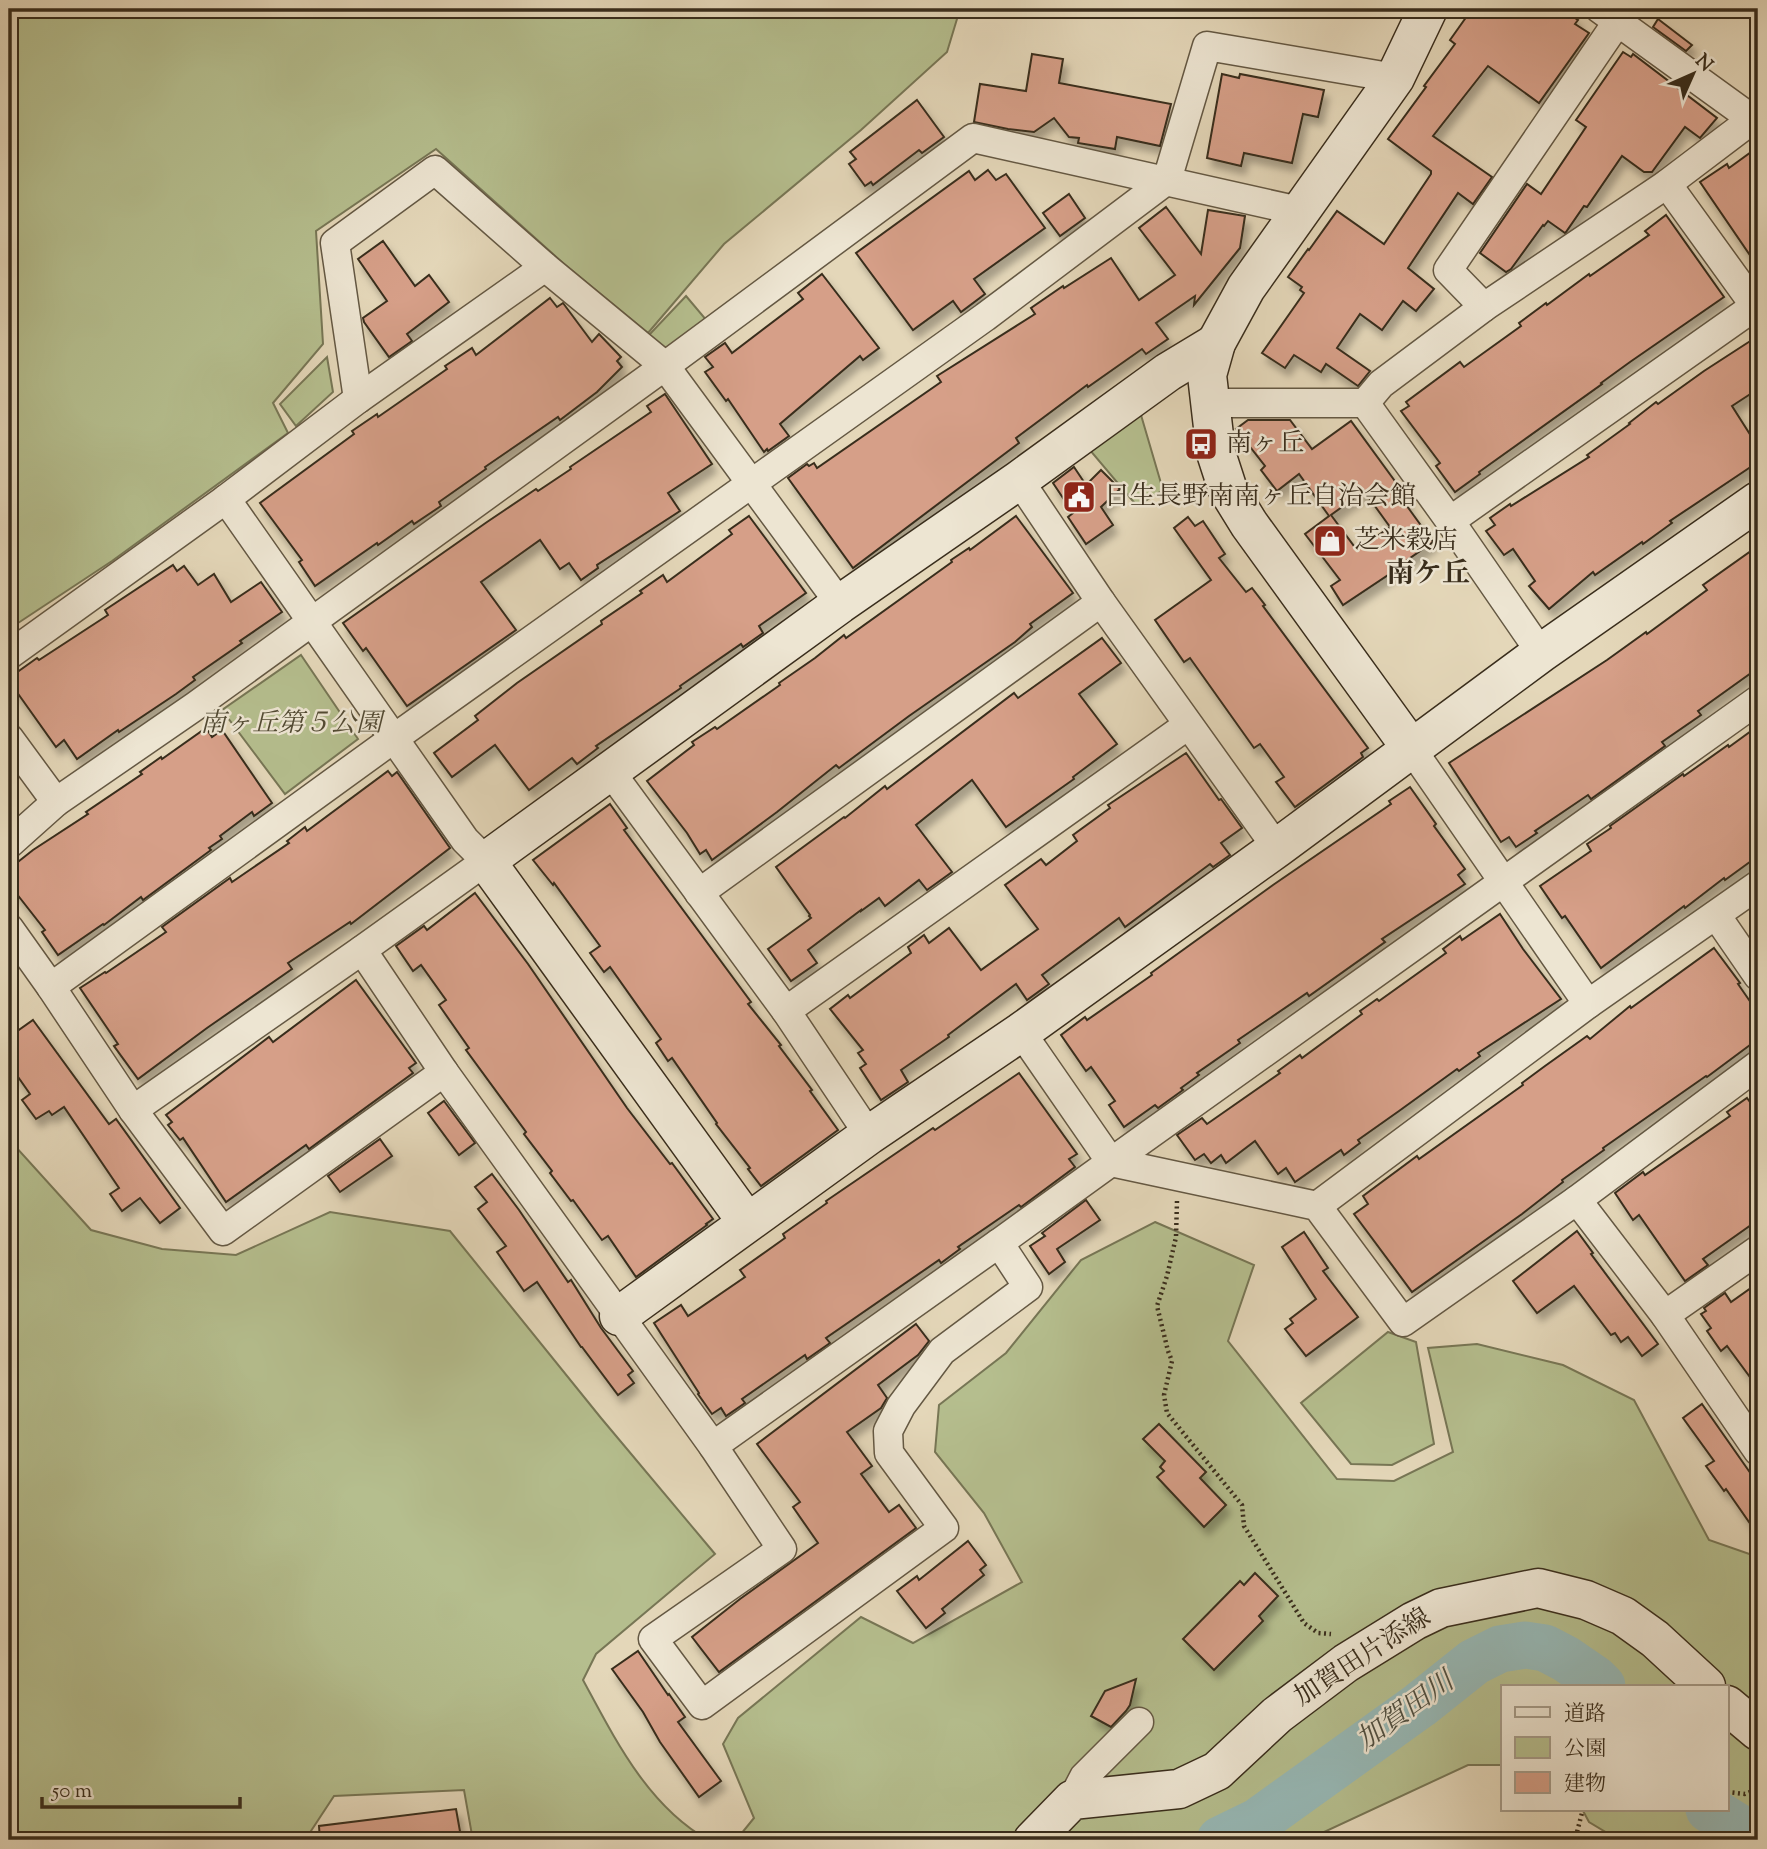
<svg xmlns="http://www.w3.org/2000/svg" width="1767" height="1849" font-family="'Sorts Mill Goudy','Noto Serif JP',serif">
<defs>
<filter id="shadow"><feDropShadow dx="4.5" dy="8" stdDeviation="3.5" flood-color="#0004"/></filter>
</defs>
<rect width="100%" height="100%" fill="#e4d7b9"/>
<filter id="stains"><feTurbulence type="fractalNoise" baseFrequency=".00286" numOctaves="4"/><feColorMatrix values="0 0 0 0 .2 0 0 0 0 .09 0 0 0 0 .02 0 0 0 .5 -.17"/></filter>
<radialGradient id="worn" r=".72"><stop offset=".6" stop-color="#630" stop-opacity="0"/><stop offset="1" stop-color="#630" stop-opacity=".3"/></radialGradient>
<g fill="#b5be8e" stroke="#777655" stroke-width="2">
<polygon points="9,9 960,9 947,52 861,130 724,244 648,333 563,263 436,149 316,231 323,344 273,403 288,433 112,561 9,629"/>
<polygon points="686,296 708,322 667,353 649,335"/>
<polygon points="327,357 333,392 296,426 280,404"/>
<polygon points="1141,415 1163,490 1137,506 1089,449"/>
<polygon points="301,655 358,739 285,794 222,710"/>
<path d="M9 1134 14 1145 91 1230 162 1249 236 1255 330 1212 450 1231 601 1418 715 1554 596 1654 583 1680C615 1739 647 1805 708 1840H466L472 1835 464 1790 334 1796 305 1840H9Z"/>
<polygon points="1155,1222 1254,1265 1228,1341 1337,1479 1394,1481 1453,1452 1428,1348 1477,1344 1563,1365 1634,1400 1709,1540 1758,1557 1758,1840 1619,1840 1589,1822 1582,1809 1727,1809 1727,1686 1503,1686 1503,1765 1468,1765 1307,1840 733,1840 737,1839 754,1818 723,1744 738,1718 861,1617 913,1643 1022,1582 984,1513 935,1452 939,1405 1006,1353 1081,1260"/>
<polygon points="1388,1332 1416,1342 1434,1444 1392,1465 1351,1464 1301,1403"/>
</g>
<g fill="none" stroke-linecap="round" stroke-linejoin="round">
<g stroke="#97b8b5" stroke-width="47">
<polyline points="1709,1809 1749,1834 1758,1837"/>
<polyline points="1220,1840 1257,1822 1420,1705 1474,1662 1500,1649 1525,1645 1545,1648 1566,1659 1595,1679 1602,1686"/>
</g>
</g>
<g fill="#d69f88" stroke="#392d1c" stroke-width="2" fill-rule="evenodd" filter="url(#shadow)">
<polygon points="1472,9 1561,9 1578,20 1575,24 1589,33 1539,103 1488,66 1433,136 1492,177 1473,204 1458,193 1408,268 1434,289 1416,311 1403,301 1382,330 1360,314 1337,348 1370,371 1358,386 1326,364 1321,372 1294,355 1285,368 1262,353 1304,293 1300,290 1302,287 1288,277 1308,249 1309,250 1337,211 1384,244 1431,174 1431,171 1388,139 1426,87 1424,86 1455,44 1450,40"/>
<polygon points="1658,19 1692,45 1686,51 1653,27"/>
<polygon points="1623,52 1631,57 1633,54 1717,118 1700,138 1685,127 1652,172 1644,172 1622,156 1587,207 1584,206 1566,232 1565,233 1548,221 1544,226 1543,225 1511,269 1506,272 1480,253 1527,184 1541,194 1586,127 1576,120"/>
<polygon points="1032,54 1063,59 1059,83 1171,104 1160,146 1117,137 1115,149 1078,143 1079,138 1069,137 1054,118 1034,132 1008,129 974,122 980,84 1026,91"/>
<polygon points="1222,74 1239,78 1240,74 1324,90 1318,117 1303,114 1292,163 1244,153 1241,166 1207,158"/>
<polygon points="917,100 944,137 922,153 919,150 873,185 871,182 865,186 849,164 856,159 850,152"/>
<polygon points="1758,147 1758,267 1700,182 1727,164 1729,168"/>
<polygon points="988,170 996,180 1006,174 1045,228 974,279 985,294 961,312 953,301 913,330 856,253 969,171 975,180"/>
<polygon points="1069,194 1085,218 1060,236 1043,213"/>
<polygon points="1166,207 1201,254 1208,210 1245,216 1240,248 1194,305 1195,296 1156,323 1168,339 1146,354 1142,349 1088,387 1087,385 1016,438 1019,443 853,568 788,478 807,464 809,466 814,463 817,468 941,382 937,376 1035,314 1031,308 1063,286 1064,288 1111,258 1139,300 1175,275 1139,228"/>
<polygon points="1666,215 1724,297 1630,362 1601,383 1602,384 1479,472 1480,474 1455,492 1436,466 1440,463 1401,411 1409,406 1406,402 1460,362 1464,367 1521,326 1519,323 1546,303 1547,305 1589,274 1590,276 1649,235 1645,231"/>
<polygon points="383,241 415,286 429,275 449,302 407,334 412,341 389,357 364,322 363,318 387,301 358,259"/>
<polygon points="822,274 879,348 863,360 860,356 780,424 789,436 768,451 767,449 764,452 728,399 726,401 705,372 713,367 705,357 725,343 732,353 803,299 798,293"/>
<polygon points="550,298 557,307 563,303 592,342 599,334 621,357 617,361 622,367 597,392 560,420 558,417 485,467 486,469 439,502 441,506 414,524 412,521 378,545 377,543 315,586 299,562 302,560 260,503 354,434 352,431 377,414 378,417 447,369 445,366 472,348 476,355"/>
<polygon points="1758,336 1758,389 1732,406 1758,447 1758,462 1670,521 1672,523 1643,544 1642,542 1595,575 1593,572 1549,609 1529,586 1535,581 1513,549 1504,555 1486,531 1495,525 1490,518 1510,504 1511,506 1589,457 1587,455 1630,424 1629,423 1656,402 1658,404 1704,371"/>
<polygon points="665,394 712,464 668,493 680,511 597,565 598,568 581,580 569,563 560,569 540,540 481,582 516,630 407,706 366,648 363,651 343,623 487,522 536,489 538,491 571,469 570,467 651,412 647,406"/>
<path d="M1248 420H1290L1312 449 1351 421 1408 499 1404 502 1433 542 1393 570 1394 571 1343 605 1331 586 1340 580 1305 534 1329 516 1299 474 1277 491 1261 470 1265 466 1236 429ZM1364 491 1390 527 1357 550 1331 515Z"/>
<polygon points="1074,467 1086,485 1101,470 1120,489 1101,507 1113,525 1086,544 1068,517 1073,513 1053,483"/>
<polygon points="749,516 806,593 759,626 763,633 743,647 741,644 680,686 681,688 596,746 598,748 577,764 572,758 529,790 495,745 452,777 434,753 478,720 475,716 517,683 602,624 601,621 642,593 640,591 663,575 667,582 732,534 729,530"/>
<polygon points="1016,516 1073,593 1030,624 1032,627 1015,642 909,716 839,768 836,765 777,812 712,860 706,850 700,854 687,833 647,781 694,745 692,742 715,727 717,729 780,685 779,683 815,658 844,635 846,638 952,562 951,560 969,548 970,550"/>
<polygon points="1188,517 1195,526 1203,521 1225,554 1219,558 1246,592 1252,588 1265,605 1263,606 1368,748 1361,753 1363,757 1295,807 1276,782 1284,777 1260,744 1254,748 1190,658 1184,662 1155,620 1211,580 1174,528"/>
<polygon points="1758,546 1758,668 1698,711 1701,715 1662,742 1665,746 1591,799 1588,795 1535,831 1537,833 1516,847 1509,837 1501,842 1449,763 1607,660 1646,632 1647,634 1707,590 1703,585"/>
<polygon points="173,565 177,571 184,566 198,585 214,574 231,602 261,582 282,612 240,641 242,643 193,677 195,680 176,694 119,732 118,730 77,759 64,740 56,747 9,681 9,678 37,658 39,660 108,615 105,610"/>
<polygon points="1102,638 1121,663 1079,694 1117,744 1073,777 1074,779 1006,827 972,780 916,825 952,872 927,890 919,880 885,906 879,898 861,911 861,910 808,950 817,963 791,981 768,949 811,918 809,916 810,915 776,867 844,817 845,818 885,786 887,789 1014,693 1018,698"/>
<polygon points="1758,726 1758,856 1725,880 1724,878 1685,908 1684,906 1601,968 1565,916 1562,918 1540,886 1591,851 1587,844 1611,828 1610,826 1683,774 1684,776 1728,745 1729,747"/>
<polygon points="206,728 212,737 222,730 272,803 254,816 252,812 220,836 222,839 209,848 211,850 143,900 141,897 104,925 103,924 58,955 42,932 45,930 9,884 9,869 33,850 88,814 86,812 142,774 140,772 161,757 162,759"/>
<polygon points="1186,753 1219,800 1221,799 1242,828 1221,843 1230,855 1213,867 1210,864 1125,927 1119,918 1042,975 1049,984 1027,1000 1016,984 948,1035 949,1037 901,1070 908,1082 881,1100 860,1068 866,1064 858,1053 863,1050 830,1009 848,995 850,998 911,953 908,947 924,935 929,943 949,928 981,970 1038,929 1005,885 1041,859 1046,865 1077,841 1073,835 1110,808 1108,805"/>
<polygon points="388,771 392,776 397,772 450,848 351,924 350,922 288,963 292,969 207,1028 138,1079 114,1046 118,1044 80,988 105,972 106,973 166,932 162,927 230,878 232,882 289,843 287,841 305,827 307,831"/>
<polygon points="1410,787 1436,824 1434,826 1465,869 1458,875 1465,884 1382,939 1385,942 1309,996 1307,993 1238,1040 1240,1043 1197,1073 1199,1075 1181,1088 1183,1090 1158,1108 1155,1105 1124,1127 1109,1105 1115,1101 1091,1067 1086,1071 1061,1035 1085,1017 1087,1020 1152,975 1151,973 1273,885 1391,804 1389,801"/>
<polygon points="610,804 627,828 624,830 751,1002 748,1004 781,1045 779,1046 812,1090 810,1091 838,1130 761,1186 748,1169 750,1168 716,1124 717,1123 672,1058 668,1061 656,1043 661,1039 610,967 604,972 590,953 600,946 554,883 553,885 533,860"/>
<polygon points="475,893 528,964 627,1108 670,1164 672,1163 713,1219 706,1224 707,1225 636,1277 608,1236 602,1240 573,1200 571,1201 550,1173 552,1171 524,1134 526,1132 466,1050 469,1048 439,1005 446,1000 421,965 413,971 396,946 424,926 427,930"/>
<polygon points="1500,914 1523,949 1561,999 1478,1053 1480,1056 1459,1071 1457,1069 1399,1111 1358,1140 1360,1143 1344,1155 1341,1150 1295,1182 1286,1168 1278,1174 1255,1141 1226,1163 1221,1155 1211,1163 1204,1154 1195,1160 1177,1135 1202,1118 1207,1124 1280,1073 1278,1071 1300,1055 1302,1058 1362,1014 1360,1011 1377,999 1379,1001 1446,953 1443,949 1460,936 1462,940"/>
<polygon points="1714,948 1740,983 1738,984 1758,1013 1758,1039 1707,1077 1706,1076 1603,1148 1604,1150 1562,1180 1563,1182 1522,1214 1412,1292 1354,1214 1368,1204 1363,1196 1417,1156 1419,1159 1523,1085 1522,1083 1545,1066 1587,1036 1590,1039 1630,1006 1631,1008"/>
<polygon points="356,980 416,1063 409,1068 413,1073 309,1149 306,1145 226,1202 183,1138 180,1140 168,1125 172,1122 166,1115 269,1037 273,1042"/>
<polygon points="33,1020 109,1124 116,1119 180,1208 160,1223 140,1198 122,1211 110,1194 119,1188 64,1107 52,1115 49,1111 36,1119 22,1100 30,1094 9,1064 9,1037"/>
<polygon points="1019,1073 1077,1154 1069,1159 1075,1167 1021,1207 1019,1205 958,1247 960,1249 941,1263 939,1260 826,1338 830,1343 807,1359 805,1355 742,1399 745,1403 726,1416 721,1408 712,1414 698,1394 699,1393 654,1323 681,1305 688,1316 745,1277 740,1270 785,1238 783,1234 827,1203 826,1201 933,1128 935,1130"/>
<polygon points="1747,1098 1758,1113 1758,1220 1703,1259 1708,1265 1685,1281 1639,1215 1633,1220 1615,1193 1643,1172 1645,1175 1730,1116 1727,1112"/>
<polygon points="444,1101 475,1143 459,1155 428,1113"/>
<polygon points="380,1139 392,1156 340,1192 328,1176"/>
<polygon points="492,1174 519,1210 568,1282 571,1280 601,1328 633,1371 628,1375 634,1383 618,1395 582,1347 581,1347 537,1282 524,1291 497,1252 506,1246 478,1209 487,1202 475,1187"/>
<polygon points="1086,1200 1100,1220 1057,1249 1065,1262 1049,1274 1030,1246 1045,1236 1042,1233"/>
<polygon points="1577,1231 1593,1253 1591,1254 1658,1344 1642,1356 1628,1337 1621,1342 1615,1333 1611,1335 1574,1286 1537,1313 1513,1281"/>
<polygon points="1304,1232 1328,1268 1323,1271 1358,1317 1306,1356 1285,1329 1293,1323 1290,1319 1316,1299 1282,1247"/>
<polygon points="1758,1283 1758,1388 1727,1346 1721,1351 1707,1331 1711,1328 1701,1314 1706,1311 1704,1308 1725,1293 1731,1302"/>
<polygon points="916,1324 929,1341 918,1355 878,1385 887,1398 881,1408 847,1432 872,1466 861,1474 889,1512 899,1505 916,1528 719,1672 692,1637 740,1599 818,1543 793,1507 800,1502 757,1444"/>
<polygon points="1702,1404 1758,1484 1758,1535 1726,1489 1724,1491 1706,1466 1714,1461 1683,1418"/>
<polygon points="1159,1424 1206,1472 1200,1478 1226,1505 1204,1527 1157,1477 1164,1471 1160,1467 1165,1461 1143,1439"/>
<polygon points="968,1541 986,1565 980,1570 984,1575 942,1609 945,1613 926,1628 897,1591 917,1576 919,1580"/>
<polygon points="1255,1573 1278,1596 1259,1616 1263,1621 1214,1670 1183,1639 1240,1581 1244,1585"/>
<polygon points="638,1651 668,1695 669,1694 685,1717 678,1722 721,1781 699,1797 660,1742 643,1712 612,1669"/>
<polygon points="1136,1679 1130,1705 1126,1711 1111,1727 1091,1716 1105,1691"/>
<polygon points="456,1809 461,1837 446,1840 320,1840 319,1826"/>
</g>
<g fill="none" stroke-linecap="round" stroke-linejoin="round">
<defs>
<g id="street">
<polyline points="1600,9 1752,119"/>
<polyline points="1667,184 1758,310"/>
<polyline points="1484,307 1448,270 1618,21"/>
<polyline points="358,399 335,243 435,170 545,267 665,366 840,604"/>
<polyline points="1210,403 1365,403"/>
<polyline points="1365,403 1381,384 1484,307 1667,184 1758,115"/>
<polyline points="1365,403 1450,521 1541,653"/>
<polyline points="1019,480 1101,602 1277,848"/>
<polyline points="1450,521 1758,304"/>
<polyline points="9,655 226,499 358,399 545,267"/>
<polyline points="9,738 56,802"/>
<polyline points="1411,748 1588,1004"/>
<polyline points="610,771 786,1011 869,1135"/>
<polyline points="9,844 56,802 194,707 665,366 973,138 1299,211"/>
<polyline points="699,893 1101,602"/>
<polyline points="1716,915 1758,976"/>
<polyline points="9,928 51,987 133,1110 223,1231 444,1072 713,1446 782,1549 653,1639 702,1705 944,1528 889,1453 888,1431 901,1406 942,1351 1028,1287 999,1243 1111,1162 1758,700"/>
<polyline points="362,950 444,1072"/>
<polyline points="51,987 393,739 985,317 1167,180 1207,46 1395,78"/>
<polyline points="786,1011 1188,725"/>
<polyline points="1021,1032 1111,1162 1317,1206 1403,1322 1577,1200 1665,1315 1758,1451"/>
<polyline points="133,1110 362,950 486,861 465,840 226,499"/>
<polyline points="1577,1200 1758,1065"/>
<polyline points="1317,1206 1588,1004 1758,885"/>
<polyline points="1665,1315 1758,1250"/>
<polyline points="713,1446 999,1243"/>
<polyline points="1072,1800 1084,1777 1139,1722"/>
</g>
<g id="secondary">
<polyline points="1411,748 1249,524 1228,490 1216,453 1207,375 1216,343 1246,288 1395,78 1428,9"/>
<polyline points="747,1222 486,861 840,604 1019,480 1168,372 1216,343"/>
<polyline points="619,1316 869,1135 1021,1032 1277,848 1541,653 1758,501"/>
<polyline points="1727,1705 1758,1731"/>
<polyline points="1033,1840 1072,1800 1179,1789 1217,1771 1277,1715 1346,1663 1414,1621 1441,1608 1538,1588 1586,1600 1623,1616 1655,1639 1706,1686"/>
</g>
</defs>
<use href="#street" stroke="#645843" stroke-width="31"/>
<use href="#secondary" stroke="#392d1c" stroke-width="41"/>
<g stroke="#392d1c" stroke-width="4.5" stroke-dasharray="2 3.5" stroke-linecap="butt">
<polyline points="1177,1201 1176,1237 1167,1276 1157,1306 1168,1351 1172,1361 1164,1395 1167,1413 1242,1505 1244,1526 1304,1623 1318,1633 1331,1634"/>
<polyline points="1727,1792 1745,1794 1758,1789"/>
<polyline points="1570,1840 1577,1832 1583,1809"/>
</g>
<use href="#street" stroke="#ede5d2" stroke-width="28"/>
<use href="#secondary" stroke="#ede5d2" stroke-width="38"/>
</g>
<defs>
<symbol id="bus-square" viewBox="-11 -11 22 22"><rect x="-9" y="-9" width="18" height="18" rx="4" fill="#8f2418" stroke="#ede5d2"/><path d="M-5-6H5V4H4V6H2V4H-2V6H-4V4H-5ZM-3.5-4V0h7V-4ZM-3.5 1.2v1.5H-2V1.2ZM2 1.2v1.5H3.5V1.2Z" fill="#fff"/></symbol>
<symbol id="civic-square" viewBox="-11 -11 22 22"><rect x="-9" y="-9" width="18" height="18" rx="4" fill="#8f2418" stroke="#ede5d2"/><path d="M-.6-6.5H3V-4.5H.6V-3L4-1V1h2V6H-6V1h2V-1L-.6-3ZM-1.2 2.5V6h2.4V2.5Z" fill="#fff"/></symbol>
<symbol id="shop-square" viewBox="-11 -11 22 22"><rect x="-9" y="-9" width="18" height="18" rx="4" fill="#8f2418" stroke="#ede5d2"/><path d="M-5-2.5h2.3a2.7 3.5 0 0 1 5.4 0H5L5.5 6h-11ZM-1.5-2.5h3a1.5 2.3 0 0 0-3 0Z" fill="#fff"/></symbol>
</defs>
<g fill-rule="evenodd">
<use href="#bus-square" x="1182" y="425" width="38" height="38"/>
<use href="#civic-square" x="1060" y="478" width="38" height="38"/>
<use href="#shop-square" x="1311" y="522" width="38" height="38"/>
</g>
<g text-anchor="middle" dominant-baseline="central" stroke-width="5" stroke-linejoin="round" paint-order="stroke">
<g font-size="26" fill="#392d1c" stroke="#ede5d2" text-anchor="start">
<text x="1226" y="444">南ヶ丘</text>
<text x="1104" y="497">日生長野南南ヶ丘自治会館</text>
<text x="1354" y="541">芝米穀店</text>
</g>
<g font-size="26" font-style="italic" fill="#524a33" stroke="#ede5d2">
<text x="291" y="724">南ヶ丘第５公園</text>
</g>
<g font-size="26" fill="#392d1c" stroke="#ede5d2">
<text transform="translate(1363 1658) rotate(-33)">加賀田片添線</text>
</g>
<g font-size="28" font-weight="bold" fill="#392d1c" stroke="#ede5d2">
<text x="1428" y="575">南ケ丘</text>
</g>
<g font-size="28" font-style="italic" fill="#505042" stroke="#ede5d2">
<text transform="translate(1406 1712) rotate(-36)">加賀田川</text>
</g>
</g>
<rect width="1767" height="1849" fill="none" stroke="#e4d7b9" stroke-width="35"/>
<rect x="10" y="10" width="1746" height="1828" fill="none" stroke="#392d1c" stroke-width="3.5"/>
<rect x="18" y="18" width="1732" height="1814" fill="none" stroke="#392d1c" stroke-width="2"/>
<rect x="1501" y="1685" width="228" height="126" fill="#ede5d2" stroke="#a59b89" stroke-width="2"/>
<rect x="1515" y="1707" width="35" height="10" fill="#ede5d2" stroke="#a59b89" stroke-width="2"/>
<text x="1564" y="1720" font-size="21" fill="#392d1c">道路</text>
<rect x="1515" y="1737" width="35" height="21" fill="#b5be8e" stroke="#a59b89" stroke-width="2"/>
<text x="1564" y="1755" font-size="21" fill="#392d1c">公園</text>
<rect x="1515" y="1772" width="35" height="21" fill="#d69f88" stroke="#a59b89" stroke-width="2"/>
<text x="1564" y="1790" font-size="21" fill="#392d1c">建物</text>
<g transform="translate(1693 74) rotate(45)" stroke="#ede5d2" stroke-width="5" paint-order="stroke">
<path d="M0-5L12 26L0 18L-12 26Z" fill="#392d1c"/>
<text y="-10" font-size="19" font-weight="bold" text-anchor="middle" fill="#392d1c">N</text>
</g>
<path d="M42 1797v10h198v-10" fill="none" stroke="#392d1c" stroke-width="3.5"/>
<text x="52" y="1797" font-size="21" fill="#392d1c" stroke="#ede5d2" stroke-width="5" paint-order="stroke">50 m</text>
<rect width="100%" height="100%" filter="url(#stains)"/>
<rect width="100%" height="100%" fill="url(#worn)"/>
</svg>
